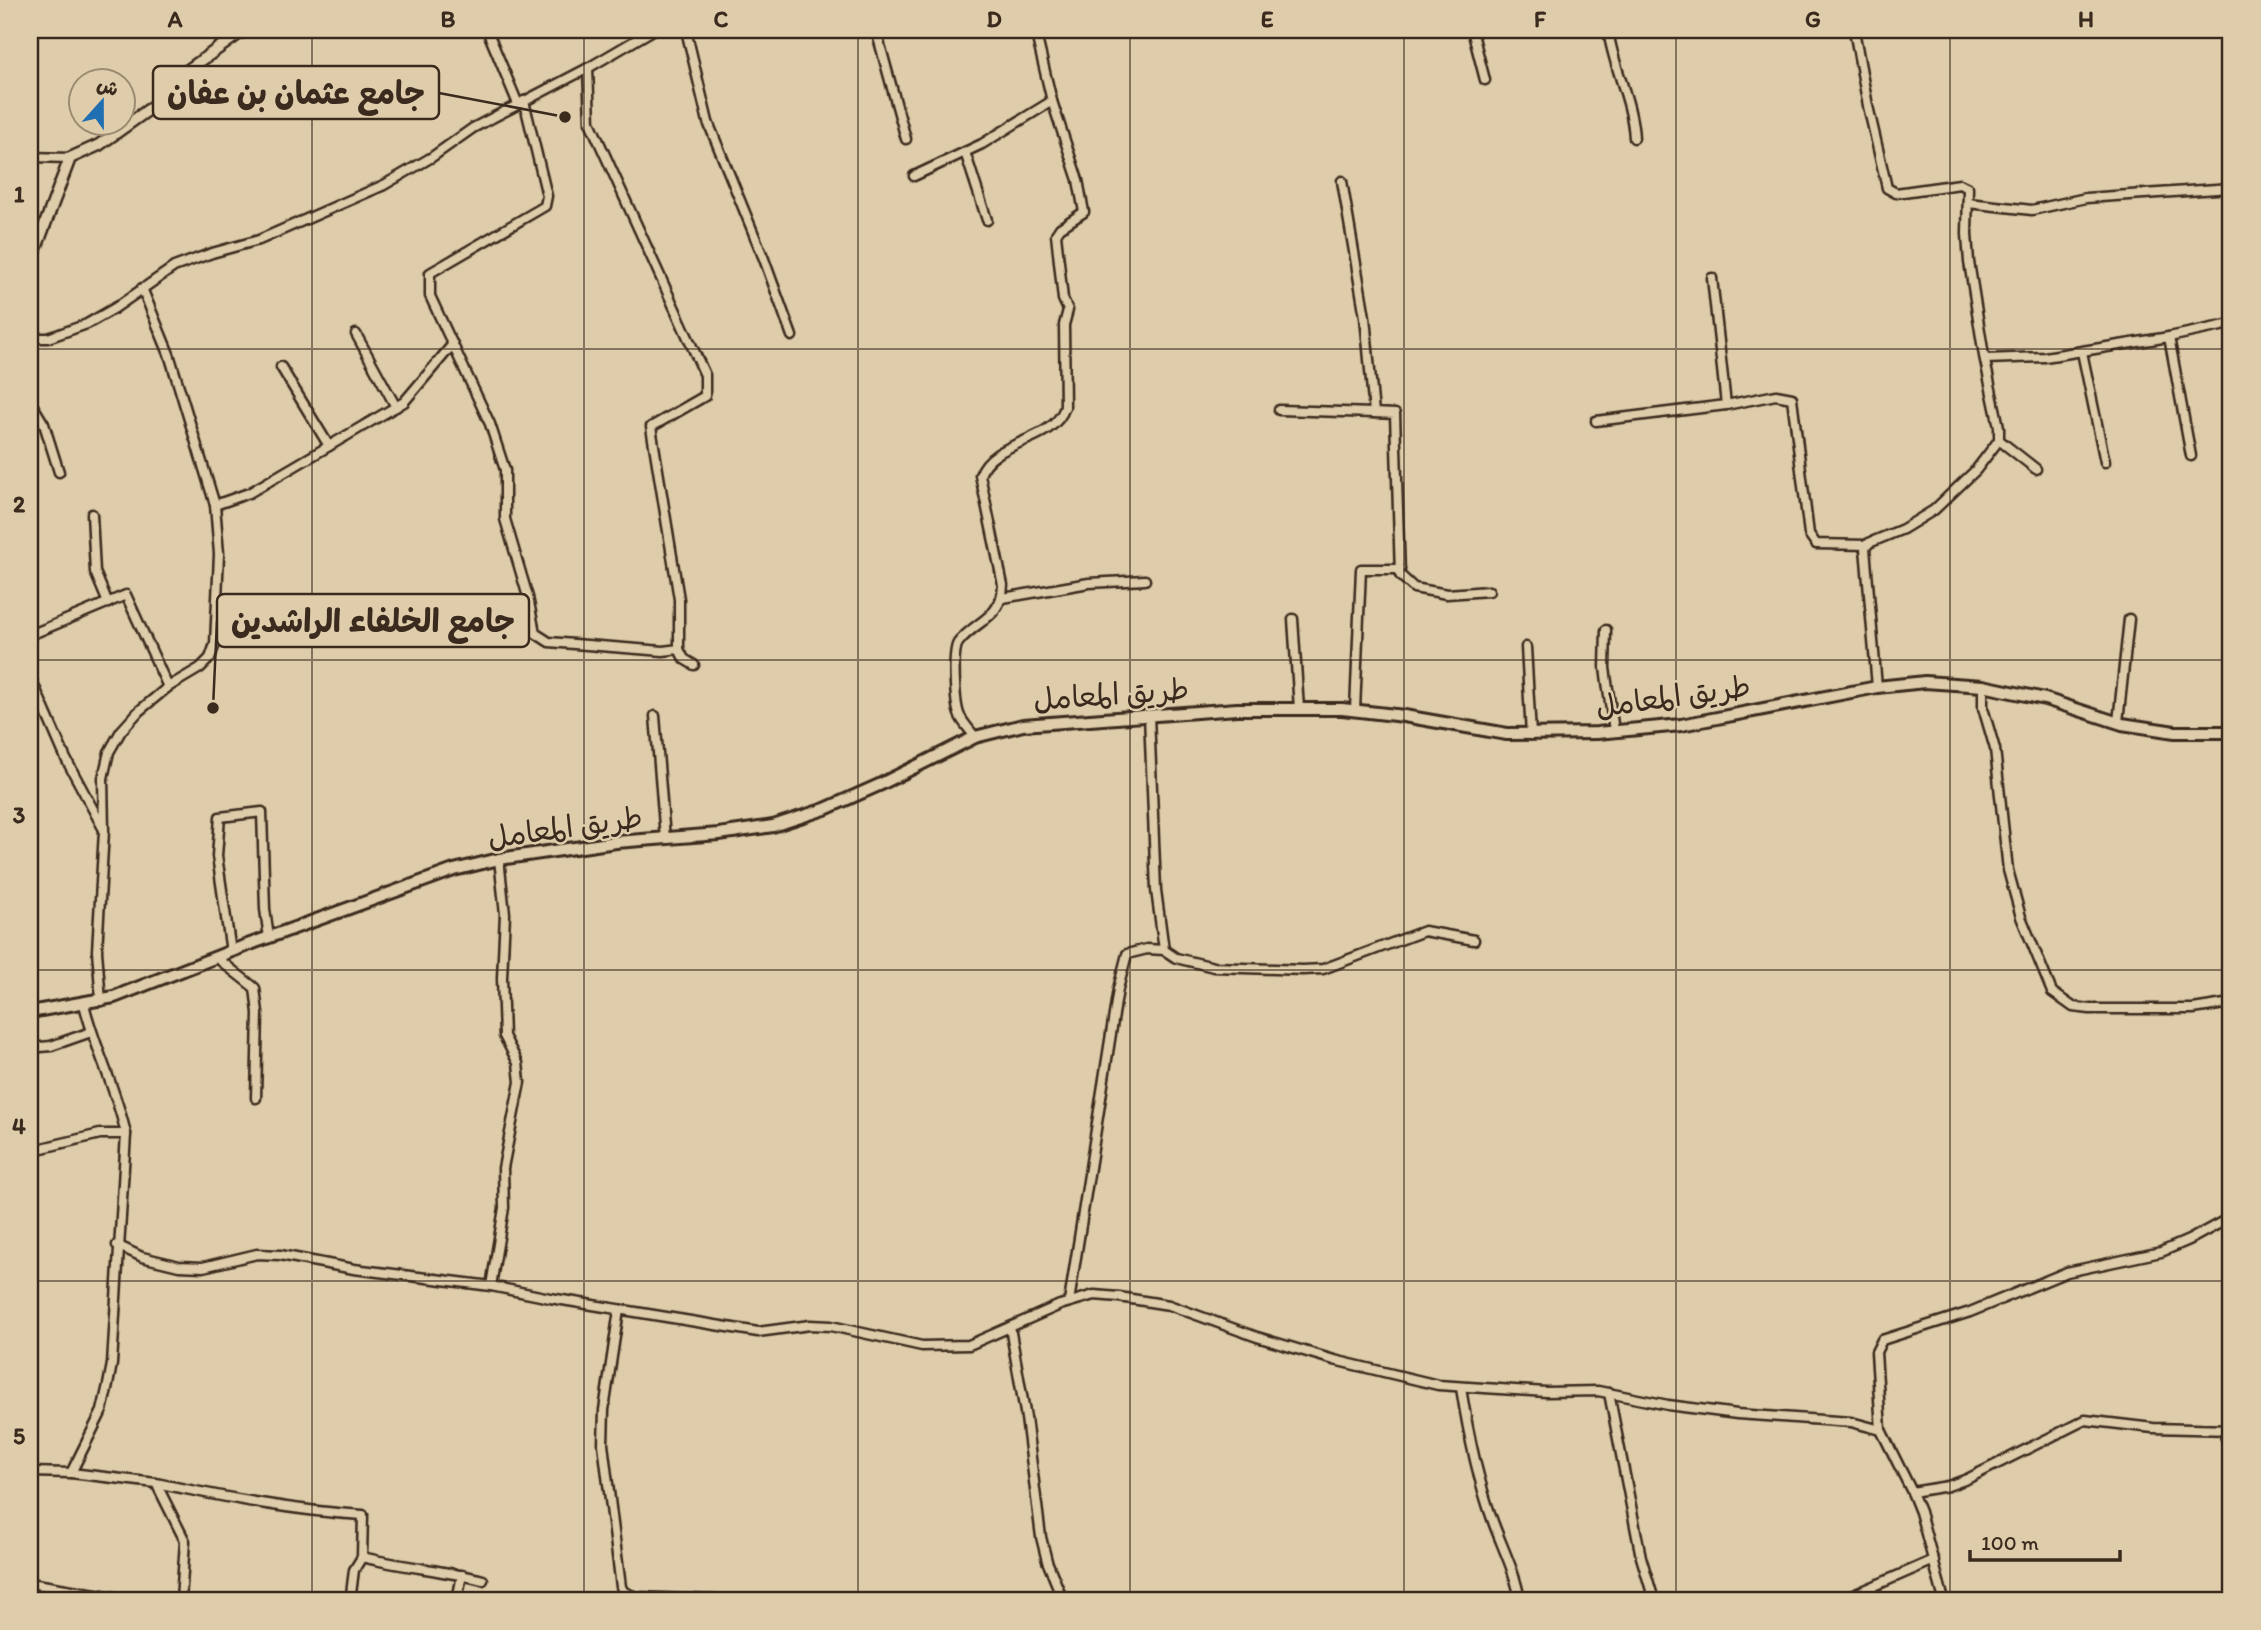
<svg xmlns="http://www.w3.org/2000/svg" width="2261" height="1630" font-family="Itim,'Playpen Sans Arabic',sans-serif">
<rect width="100%" height="100%" fill="#deccaa"/>
<filter id="ink" filterUnits="userSpaceOnUse"><feTurbulence type="fractalNoise" baseFrequency=".0143" numOctaves="2"/><feDisplacementMap in="SourceGraphic" scale="14" xChannelSelector="R" yChannelSelector="G"/><feConvolveMatrix kernelMatrix="1 2 1 2 8 2 1 2 1" color-interpolation-filters="sRGB"/></filter>
<g filter="url(#ink)">
<g fill="none" stroke-linecap="round" stroke-linejoin="round">
<defs>
<g id="minor">
<polyline points="487,30 518,104"/>
<polyline points="686,30 708,122 764,259 792,336"/>
<polyline points="876,30 906,139"/>
<polyline points="1472,30 1485,80"/>
<path d="M1608 30C1613 67 1632 100 1634 138"/>
<polyline points="1854,30 1868,106 1887,188 1896,193 1960,184 1968,188 1967,234 1969,262 1984,356 1999,427 1999,440 1976,470 1934,510 1903,529 1869,543 1865,548 1877,687"/>
<polyline points="588,68 590,122 705,375 705,396 651,427 679,599 679,649 684,659 694,665"/>
<polyline points="524,101 547,196 545,206 430,273 430,296 490,424 505,470 505,519 528,597 535,633 549,642 663,651 679,649"/>
<polyline points="965,152 987,220"/>
<polyline points="30,157 70,158"/>
<polyline points="914,176 982,144 1052,101 1035,30"/>
<polyline points="1342,181 1365,317 1374,413 1395,414 1400,575 1414,588 1447,594 1489,591"/>
<polyline points="1968,203 2032,210 2086,198 2231,188"/>
<polyline points="1712,278 1726,405 1776,395 1792,398 1809,534 1816,544 1867,545"/>
<polyline points="356,334 396,407"/>
<polyline points="2169,337 2191,456"/>
<polyline points="30,338 48,338 87,324 115,308 174,267 212,253 259,240 384,185 432,157 473,128 588,68 653,30"/>
<polyline points="2082,352 2105,462"/>
<polyline points="1985,359 2045,357 2169,337 2231,324"/>
<polyline points="281,367 329,446"/>
<polyline points="30,401 44,424 59,472"/>
<polyline points="1279,410 1374,413"/>
<polyline points="1596,421 1726,405"/>
<polyline points="1999,440 2036,469"/>
<polyline points="215,505 249,493 404,402 453,344"/>
<polyline points="92,514 95,572 108,603"/>
<polyline points="1003,598 1089,583 1145,580"/>
<polyline points="1293,619 1299,709"/>
<polyline points="1606,630 1605,668 1614,731"/>
<polyline points="30,635 126,595 168,687"/>
<polyline points="1526,647 1531,735"/>
<polyline points="30,676 66,759 103,828"/>
<polyline points="1983,686 1983,708 1995,749 2008,870 2021,917 2052,992 2073,1007 2090,1009 2193,1009 2231,1003"/>
<polyline points="1355,710 1361,569 1400,569"/>
<polyline points="1149,715 1156,890 1164,950"/>
<polyline points="655,716 665,838"/>
<polyline points="2118,722 2129,619"/>
<path d="M975 737C970 730 962 722 959 714 955 703 952 652 958 643 975 620 1002 619 1003 585L980 475C994 438 1052 445 1065 407L1064 325 1068 310 1063 299 1056 234 1060 228 1084 212 1078 180 1052 101"/>
<polyline points="231,952 217,856 220,817 262,812 265,909 269,938"/>
<polyline points="217,958 255,988 258,1013 256,1098"/>
<polyline points="101,1001 97,951 104,831 103,778 109,752 121,731 139,711 168,687 200,668 210,658 215,644 219,554 215,505 169,354 142,288"/>
<polyline points="30,1048 51,1046 91,1032"/>
<polyline points="30,1151 100,1134 126,1134"/>
<polyline points="117,1245 142,1257 179,1266 203,1267 257,1254 280,1255 354,1269 491,1286 550,1298 758,1332 810,1325 831,1326 922,1346 969,1345 1060,1305 1094,1295 1119,1297 1169,1305 1257,1337 1334,1360 1438,1385 1546,1392 1598,1391 1668,1405 1737,1414 1851,1422 1881,1430"/>
<polyline points="491,1286 504,1208 503,1168 520,1082 518,1063 504,1036 502,978 505,914 499,859"/>
<polyline points="1069,1302 1118,989 1127,954 1147,949 1164,950 1176,958 1214,967 1303,970 1323,969 1424,931 1474,940"/>
<polyline points="619,1310 604,1410 603,1444 621,1587 624,1592 636,1597 715,1600"/>
<polyline points="1010,1327 1026,1418 1041,1537 1047,1561 1063,1600"/>
<path d="M1461 1388C1468 1432 1477 1477 1492 1519 1502 1547 1515 1571 1520 1600"/>
<polyline points="1609,1393 1641,1557 1654,1600"/>
<polyline points="2223,1430 2231,1452"/>
<path d="M30 1472 71 1473 102 1411 108 1385 112 1364 126 1134C116 1088 95 1049 84 1004"/>
<polyline points="71,1473 156,1483 185,1541 181,1600"/>
<path d="M156 1483C224 1497 293 1511 363 1515L362 1557C402 1567 443 1570 483 1580"/>
<polyline points="1912,1492 1948,1486 1967,1479 2085,1420 2153,1428 2231,1430"/>
<polyline points="30,1583 132,1600"/>
<polyline points="351,1594 354,1570 362,1557"/>
<polyline points="457,1600 462,1575"/>
<polyline points="1842,1600 1934,1560"/>
<polyline points="1944,1600 1920,1512 1912,1492 1881,1430 1876,1352 1882,1340 1970,1312 2067,1272 2161,1252 2189,1240 2231,1217"/>
</g>
<polyline id="tertiary" points="30,264 70,158 99,145 155,105 181,75 244,30"/>
<polyline id="secondary" points="30,1012 114,997 242,947 454,870 499,859 616,842 719,834 773,826 825,809 879,785 975,737 1023,725 1237,709 1342,709 1404,716 1507,734 1597,733 1681,725 1877,687 1925,682 1983,686 2045,699 2122,724 2175,732 2231,732"/>
</defs>
<use href="#minor" stroke="#3b2a1e" stroke-width="13"/>
<use href="#tertiary" stroke="#3b2a1e" stroke-width="15"/>
<use href="#secondary" stroke="#3b2a1e" stroke-width="16"/>
<use href="#minor" stroke="#deccaa" stroke-width="8"/>
<use href="#tertiary" stroke="#deccaa" stroke-width="10"/>
<use href="#secondary" stroke="#deccaa" stroke-width="10"/>
</g>
</g>
<path fill="none" stroke="#3b2a1e" stroke-width="2" stroke-opacity="0.55" d="M312 30V1600M584 30V1600M858 30V1600M1130 30V1600M1404 30V1600M1676 30V1600M1950 30V1600M30 349H2231M30 660H2231M30 970H2231M30 1281H2231"/>
<g text-anchor="middle" dominant-baseline="central" stroke-width="5" stroke-linejoin="round" paint-order="stroke">
<g font-size="30" fill="#3b2a1e" stroke="#deccaa">
<text transform="translate(1111 694) rotate(-4)">طريق المعامل</text>
<text transform="translate(1673 696) rotate(-8)">طريق المعامل</text>
<text transform="translate(565 827) rotate(-8)">طريق المعامل</text>
</g>
</g>
<path fill="none" stroke="#3b2a1e" stroke-width="2.5" d="M565 117L439 93M213 708L217 621"/>
<g fill="#3b2a1e" stroke="#deccaa" stroke-width="2.5">
<circle cx="565" cy="117" r="7"/>
<circle cx="213" cy="708" r="7"/>
</g>
<g fill="#deccaa" stroke="#3b2a1e" stroke-width="2.5">
<rect x="153" y="66" width="286" height="53" rx="7"/>
<rect x="217" y="594" width="312" height="53" rx="7"/>
</g>
<g font-size="32" text-anchor="middle" font-weight="bold" fill="#3b2a1e">
<text x="296" y="104">جامع عثمان بن عفان</text>
<text x="373" y="632">جامع الخلفاء الراشدين</text>
</g>
<rect width="2261" height="1630" fill="none" stroke="#deccaa" stroke-width="77"/>
<g transform="translate(102 102) rotate(21)"><circle r="33" fill="#deccaa" stroke="#9d8b72" stroke-width="2"/>
<path d="M0-5L12 26L0 18L-12 26Z" fill="#1f6fb2"/>
<text y="-10" font-size="19" font-weight="bold" text-anchor="middle" fill="#3b2a1e">ش</text>
</g>
<path d="M1970 1550v10h150v-10" fill="none" stroke="#3b2a1e" stroke-width="3.5"/>
<text x="1981" y="1550" font-size="21" fill="#3b2a1e" stroke="#deccaa" stroke-width="5" paint-order="stroke">100 m</text>
<rect x="38" y="38" width="2184" height="1554" fill="none" stroke="#3b2a1e" stroke-width="2.5"/>
<g font-size="23" text-anchor="middle" font-weight="bold" fill="#3b2a1e">
<text x="175" y="27">A</text>
<text x="448" y="27">B</text>
<text x="721" y="27">C</text>
<text x="994" y="27">D</text>
<text x="1267" y="27">E</text>
<text x="1540" y="27">F</text>
<text x="1813" y="27">G</text>
<text x="2086" y="27">H</text>
<text x="19" y="202">1</text>
<text x="19" y="512">2</text>
<text x="19" y="823">3</text>
<text x="19" y="1134">4</text>
<text x="19" y="1444">5</text>
</g>
</svg>
